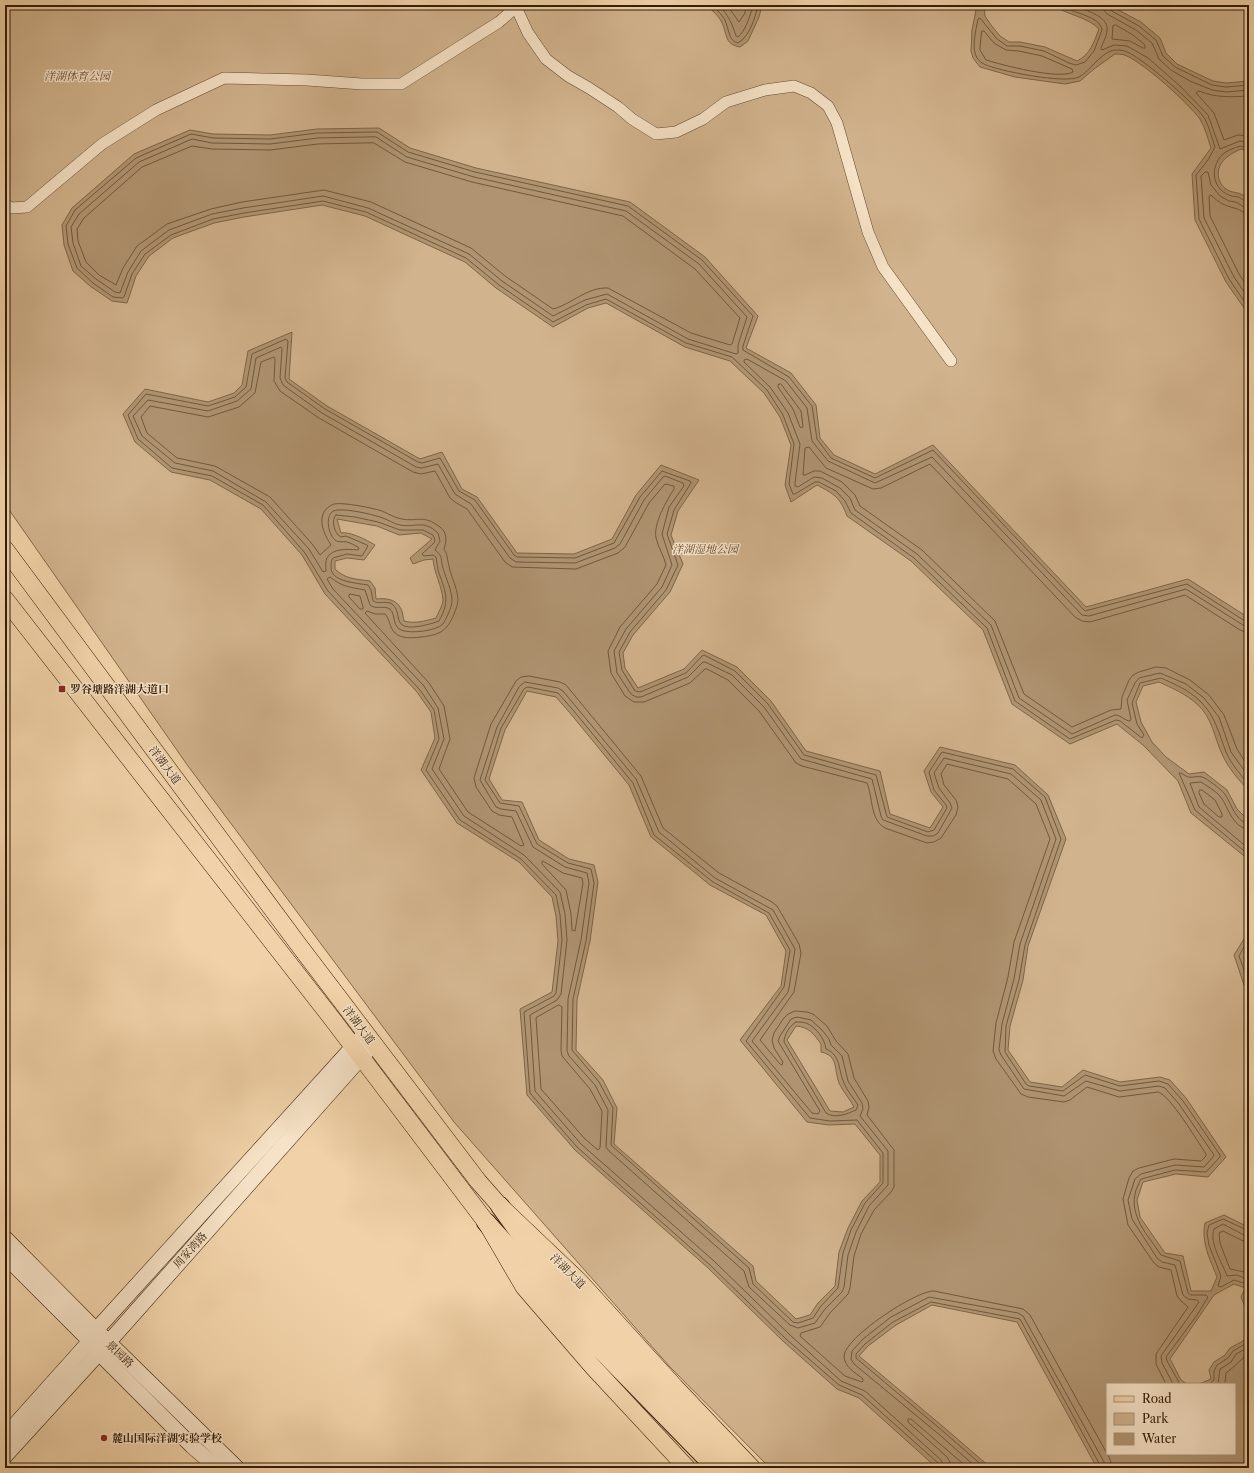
<svg xmlns="http://www.w3.org/2000/svg" width="1254" height="1473" font-family="'Libre Caslon Text','Noto Serif SC',serif">
<rect width="100%" height="100%" fill="#f1d2a8"/>
<filter id="stains"><feTurbulence type="fractalNoise" baseFrequency=".005" numOctaves="4"/><feColorMatrix values="0 0 0 0 .2 0 0 0 0 .09 0 0 0 0 .02 0 0 0 .5 -.17"/></filter>
<radialGradient id="worn" r=".72"><stop offset=".6" stop-color="#630" stop-opacity="0"/><stop offset="1" stop-color="#630" stop-opacity=".3"/></radialGradient>
<path fill="#d1b38d" stroke="#82684a" fill-rule="evenodd" d="M5 5H1249V1468H770L670 1367 454 1122 188 766 5 504ZM1107 1384H1235V1454H1107Z"/>
<g fill="#b09471" stroke="#7e6447" fill-rule="evenodd">
<path d="M705 5H762L759 17 748 41 740 47C723 44 728 33 721 21 718 15 711 9 705 5Z"/>
<path d="M977 5H984L985 16 991 25 1000 36 1009 42H1020L1045 47 1077 61C1090 55 1094 42 1099 29 1088 17 1067 15 1053 5H1109L1141 22 1160 38 1166 53 1177 64 1213 81 1226 83 1249 81V152L1241 149C1236 151 1231 154 1227 157 1216 165 1215 181 1226 189 1230 192 1234 192 1238 193 1242 194 1246 197 1249 199V315L1226 282 1195 220 1192 174 1211 148C1208 139 1205 127 1200 119 1187 102 1146 65 1127 56 1123 54 1119 54 1115 54L1094 69 1080 81 1065 84 1015 77 980 67 973 58 971 51 972 30Z"/>
<path d="M379 128 410 148 476 168 630 202 705 257 758 316 746 348 791 373 816 405 820 438 834 455 875 474 933 445 1086 607 1188 579 1249 618V791C1239 780 1229 769 1223 756 1214 738 1213 718 1197 704 1186 694 1172 688 1159 682L1143 686 1136 702 1141 722 1152 742 1166 757 1189 774 1204 772 1227 790 1237 809 1249 821V860L1191 813 1178 781 1143 745 1117 724 1070 744 1012 704 983 630 911 561 847 516C840 497 834 494 817 485L791 502 785 485 791 445 780 417 764 393 730 361 685 347 606 303 588 308 553 327 496 288 465 262 365 216 322 205 244 217 214 223 173 238 149 256 136 276 127 303 112 301 90 286 73 271 64 245 62 225 72 208 134 154 190 130 213 134 270 135 317 129Z"/>
<path d="M292 332 289 379 327 406 420 459 442 452 462 489 477 497 517 553 574 554 612 539 636 495 661 465 699 480 678 511 671 535 683 564 670 592 633 635 623 653 625 668 638 688 684 669 702 650 737 667 771 701 806 751 880 771 890 814 930 828 943 807 931 792 924 771 940 747 1015 765 1048 795 1066 839 1028 946 1023 980 1010 1026 1008 1050 1030 1082 1062 1087 1083 1070 1120 1082 1160 1077 1170 1080 1186 1098 1226 1157 1208 1177 1176 1174 1143 1182 1137 1200 1140 1217 1165 1253 1183 1256 1191 1291H1211L1217 1277C1210 1259 1201 1243 1205 1223L1224 1215 1248 1227 1249 1229V1317L1241 1297 1245 1288 1234 1284 1214 1295 1170 1359 1181 1380 1187 1384H1107V1454H1235V1384H1199L1211 1379 1209 1370 1214 1362 1225 1355 1230 1348 1243 1341 1246 1337V1330L1249 1326V1468H1097L1017 1322 932 1305 896 1325 868 1346 859 1356 947 1430 991 1468H937L859 1398 837 1389 784 1342 707 1267 575 1150 527 1095 520 1009 552 992 558 941 556 916 552 897 519 862 457 823 421 770 435 738 431 712 417 692 325 594 302 555 261 509 210 480 171 472 135 442 123 414 145 389 208 402 234 393 242 385 248 351ZM337 519 377 526 399 535 421 533 432 539 410 558 413 564 424 560 433 559C434 573 442 586 443 600 443 605 438 613 436 618 425 621 415 624 404 621 403 618 403 612 401 609 397 599 385 598 376 599L375 588 370 581C356 579 345 579 335 569V561L347 558 364 560 375 545C367 540 349 531 341 533ZM527 691 556 697 570 713 629 785 651 837 710 885 766 915 786 951 781 986 740 1040 807 1122 829 1125 855 1124 880 1155V1182L862 1201 848 1228 839 1252 835 1286 818 1303 810 1315 796 1319 756 1281 753 1266 614 1144 617 1108 603 1080 576 1050 577 1000 590 941 598 882 594 865 569 859 539 840 522 802 502 800 489 779 505 730ZM796 1026C809 1027 814 1034 821 1044V1052C840 1056 833 1071 840 1085 844 1093 850 1099 854 1107L843 1112 830 1111 787 1040Z"/>
<polygon points="1249,931 1249,991 1244,985 1234,955"/>
</g>
<g fill="none" stroke-linecap="round" stroke-linejoin="round">
<g stroke="#72583c" stroke-width="1">
<path d="M712 5C715 9 720 12 723 17 729 24 727 41 738 43 750 36 755 18 758 5"/>
<path d="M719 5C728 15 732 23 736 36L738 37C745 32 751 14 753 5"/>
<polyline points="727,5 739,22 745,13 746,5"/>
<path d="M1060 5C1071 13 1101 16 1102 30L1094 51 1085 62 1076 65 1069 63 1044 51 1020 46H1007L997 39 980 18 978 19C976 30 971 48 977 58 979 60 981 63 984 64 998 71 1065 84 1079 77 1090 71 1102 51 1115 50 1118 50 1124 50 1127 52 1141 57 1197 105 1205 119 1209 127 1212 138 1215 147L1208 160 1196 175 1199 219 1229 279 1249 308"/>
<path d="M1071 5C1081 9 1109 15 1107 30 1107 36 1103 42 1101 48L1102 50 1114 45 1127 46 1148 58 1180 86 1208 115 1220 149 1240 141 1249 143"/>
<polyline points="1103,5 1104,10 1107,14 1136,30 1152,43 1159,59 1171,70 1190,81 1212,90 1226,92 1249,90"/>
<polyline points="1108,5 1110,10 1139,26 1156,40 1163,56 1175,67 1212,85 1226,87 1249,85"/>
<polygon points="1116,25 1133,35 1145,45 1145,48 1143,48 1130,41 1112,39 1113,26"/>
<path d="M982 31H984L994 43 1006 50 1019 51 1042 56 1072 69 1073 72C1059 80 1002 65 986 60L980 50Z"/>
<path d="M1249 96C1231 97 1216 98 1199 91L1196 93 1214 113 1224 140 1238 135 1249 136"/>
<polygon points="376,137 407,157 474,177 626,211 699,264 747,317 738,345 738,353 736,354 688,339 607,294 585,300 553,316 502,281 469,254 368,208 323,196 243,208 212,214 169,230 141,251 128,272 120,293 115,292 96,279 81,266 73,243 71,227 79,214 139,162 192,139 212,143 270,144 318,138"/>
<path d="M374 143 405 162 472 182 623 216 695 269 740 318 732 344 730 345 691 333 608 288C587 287 572 304 553 309L505 276 471 248 371 202 324 190 242 202 211 209 167 224 137 246 123 268 116 285 99 275 86 262 78 241 77 229 84 218 142 167 192 146 212 149 270 150 318 144Z"/>
<path d="M1249 148 1240 146C1234 148 1228 150 1223 154 1209 167 1212 191 1232 196 1234 197 1236 196 1238 197 1242 198 1244 202 1249 202"/>
<polyline points="1249,207 1244,207 1236,202 1229,201 1220,196 1211,185 1208,172 1205,172 1201,176 1204,218 1234,277 1249,299"/>
<path d="M1249 213C1242 213 1240 209 1234 208 1224 205 1219 203 1211 195L1209 196 1210 216 1239 274 1249 289"/>
<polygon points="781,384 801,411 803,426 802,428 800,427 793,409 778,387 778,385"/>
<path d="M336 515 355 517 378 522 400 530H423L433 535 435 540 434 543 422 554 424 556 433 555 436 557C437 561 437 566 438 570 445 591 451 600 439 621 431 624 408 631 401 624 396 618 400 611 392 604 386 600 379 605 373 601L371 590 368 585C357 583 330 582 331 567 331 563 331 561 333 558L347 554 362 556 368 546 367 545 346 536 341 537 338 535C334 530 331 520 336 515Z"/>
<polygon points="350,594 360,596 363,607 363,609 360,609 349,597"/>
<path d="M1249 621H1245L1187 584 1085 611 933 450 875 478 831 458 817 439 812 406 789 377 743 350V346L753 316 702 260 628 206 475 172 408 152 377 132 317 133 270 139 213 138 191 134 136 158 75 210 66 226 68 244 77 268 93 283 113 297 123 298 124 297 132 274 145 254 171 235 213 219 244 213 323 201 366 212 466 258 499 285 553 322 586 305 606 299 686 343 732 357 767 390 783 415 794 444 789 484 793 494H795L815 482H819L836 491 845 501 851 513 914 558 987 628 1015 701 1070 739 1116 720 1120 721 1142 738 1144 735 1137 724 1132 703 1140 683 1161 678C1174 684 1189 690 1200 701 1215 715 1219 734 1226 752 1231 764 1241 775 1249 785"/>
<path d="M1249 626 1243 625 1186 589 1089 616 1082 615 932 457 875 483 828 461 812 441 807 408 786 381 747 359 744 360V362L770 387 788 413 800 444 795 483V486L798 487 814 477 822 478 840 488 850 498 855 510 917 554 991 625 1019 698 1072 734 1115 715C1121 715 1125 721 1130 721L1131 719 1127 700 1135 683 1139 678 1160 673 1186 684 1204 698 1219 717 1231 752 1249 777"/>
<polyline points="1249,633 1240,630 1185,595 1090,622 1082,621 1075,617 930,464 881,488 873,489 826,468 809,447 805,448 803,475 805,475 814,471 820,471 842,482 855,495 860,506 922,550 995,621 1024,694 1072,727 1111,710 1121,709 1122,697 1129,680 1133,675 1139,672 1156,667 1166,668 1190,680 1209,695 1224,715 1237,749 1249,768"/>
<polygon points="525,682 558,688 563,691 636,779 659,832 715,878 773,910 795,949 789,988 788,992 752,1041 812,1113 818,1114 820,1111 778,1041 780,1036 791,1019 797,1017 811,1020 822,1030 829,1039 831,1045 842,1056 848,1081 862,1103 863,1109 860,1116 888,1151 888,1185 869,1206 856,1232 848,1255 844,1287 842,1292 825,1309 815,1323 798,1328 790,1325 749,1287 744,1271 609,1151 606,1147 608,1110 595,1085 569,1056 567,1051 568,999 581,940 589,883 587,873 565,867 533,847 516,811 501,809 496,807 480,780 497,727 519,687"/>
<polygon points="528,687 558,693 573,710 633,783 654,835 713,882 769,913 790,950 784,987 746,1041 810,1118 830,1121 857,1120 883,1153 883,1183 865,1203 851,1230 843,1253 838,1288 821,1306 813,1318 798,1323 793,1322 753,1284 749,1268 611,1145 613,1108 599,1082 572,1050 573,999 586,941 594,883 591,869 568,863 537,844 519,806 500,803 485,780 501,728 524,689"/>
<polygon points="1200,790 1202,790 1215,800 1222,814 1222,817 1219,817 1204,804 1199,793"/>
<path d="M1249 824C1235 822 1231 802 1224 793 1222 790 1205 777 1202 777 1192 775 1192 781 1181 773H1179L1195 810 1249 855"/>
<path d="M1249 829C1231 828 1228 804 1219 795 1214 790 1207 786 1201 782L1190 783 1199 807 1249 849"/>
<polygon points="543,861 563,873 582,878 583,883 575,931 572,930 571,914 566,890 542,864"/>
<polyline points="1249,938 1239,956 1249,984"/>
<polygon points="559,1005 562,1007 561,1050 562,1056 590,1089 602,1111 600,1148 598,1150 585,1139 541,1089 536,1018"/>
<path d="M796 1022C799 1022 803 1022 806 1023 815 1026 825 1039 826 1049 841 1055 838 1070 844 1083 847 1091 853 1097 858 1105L856 1110C847 1114 835 1119 826 1113L784 1042C784 1035 790 1025 796 1022Z"/>
<polyline points="1249,1231 1223,1219 1209,1225 1207,1233 1209,1245 1221,1276 1218,1286 1221,1287 1234,1280 1247,1284 1248,1289 1245,1297 1249,1308"/>
<path d="M1249 1236 1244 1235 1223 1224 1214 1229C1209 1243 1222 1262 1227 1276L1237 1275 1249 1280"/>
<polyline points="1249,1242 1241,1240 1223,1231 1219,1233 1220,1243 1230,1269 1249,1273"/>
<polyline points="1209,1384 1214,1380 1214,1371 1217,1365 1228,1358 1233,1351 1245,1344 1249,1339"/>
<polyline points="1218,1384 1220,1369 1231,1362 1236,1354 1249,1347"/>
<path d="M1225 1384 1226 1373C1235 1367 1240 1359 1249 1354"/>
<path d="M939 1468 938 1463 862 1395 839 1385 786 1339 710 1265 577 1147 530 1093 524 1012 554 996 556 993 562 940 560 915 556 895 521 859 460 820 426 770 439 739 434 710 420 690 328 591 305 553 263 505 212 476 172 468 138 439 128 415 146 394 208 406 235 397 246 387 252 354 286 339 288 341 285 378 287 382 325 409 418 462 422 463 440 458 459 491 475 500 514 555 517 557 575 558 614 543 640 497 662 471 690 481 691 483 674 510 667 534 678 565 666 590 630 632 619 652 622 670 635 691 640 692 686 673 702 656 704 655 735 671 768 704 804 755 876 775 887 817 928 832 934 830 947 808 946 805 934 790 929 772 942 752 1013 769 1045 797 1061 839 1025 945 1019 980 1006 1026 1005 1052 1026 1084 1029 1086 1063 1091 1085 1075 1120 1086 1159 1081 1168 1084 1183 1101 1220 1155V1157L1206 1172 1175 1170 1141 1179C1139 1182 1138 1186 1136 1190 1128 1216 1148 1235 1161 1255L1180 1261 1188 1293 1191 1295H1206L1208 1297 1197 1315 1166 1357 1167 1361 1180 1384"/>
<path d="M944 1468 941 1460 865 1391 841 1381 790 1335 714 1261 581 1144 535 1091 530 1015 557 1000 561 994 567 940 565 914 560 892 524 855 464 816 432 769 444 739 438 708 424 686 333 589 327 579 330 577C342 587 350 587 365 590L370 605C376 610 383 605 390 609 396 615 392 626 401 630 410 634 436 631 443 624 446 619 452 607 452 601 452 590 446 579 443 568 440 559 444 557 435 550L440 541 438 533C423 519 416 528 400 525 394 524 387 519 380 517 370 514 349 509 338 510 324 510 327 533 335 540 339 543 343 541 347 542 351 543 354 545 358 547L359 549 357 550C349 549 332 548 327 558 325 561 326 567 326 571L323 572 309 549 266 502 213 471 175 463 142 436 133 416 148 400 208 411 237 401 251 389 256 358 281 347 282 349 280 378 283 385 322 413 416 467 422 468 438 464 455 494 471 504 510 558 516 562 575 563 615 548 620 544 644 500 663 477 665 476 683 483 684 486 669 507 662 534 672 565 662 587 626 629 614 651 617 673 631 694 636 697H641L688 677 703 662H705L732 675 764 707 801 759 872 779 881 816 883 820 927 836H933L938 833 952 808 950 803 939 788 934 773 944 758 1011 774 1041 800 1056 839 1020 944 1014 979 1002 1024 999 1050 1001 1055 1024 1089 1064 1096 1086 1081 1120 1091 1159 1086 1165 1088 1179 1104 1214 1155 1213 1157 1204 1167 1175 1165 1141 1174 1135 1179 1128 1200 1132 1219 1157 1258 1162 1262 1175 1265 1183 1295 1188 1299 1197 1300 1199 1302 1161 1356 1162 1363 1173 1384"/>
<polyline points="950,1468 950,1462 947,1457 908,1422 908,1419 911,1419 968,1468"/>
<polyline points="977,1468 941,1436 854,1364 851,1359 852,1351 863,1339 891,1317 929,1297 1018,1313 1023,1316 1104,1462 1106,1468"/>
<polyline points="985,1468 945,1433 856,1358 856,1354 865,1344 893,1322 931,1302 1020,1319 1100,1465 1101,1468"/>
<path d="M1112 1468 1110 1459 1030 1315 1023 1309 934 1291C917 1290 845 1337 844 1356 844 1367 856 1373 863 1379V1381L862 1382 845 1376 800 1336 801 1333 820 1327 830 1313 848 1294 850 1288 854 1256 861 1234 874 1210 891 1192 894 1187V1150L867 1115 869 1107 868 1101 854 1078 848 1054 836 1041 827 1026 813 1014 807 1012 795 1011 788 1014 783 1019 774 1033 772 1040 774 1048 783 1062 782 1065 780 1064 760 1040 794 992 801 953 799 944 777 906 772 902 719 873 663 828 641 776 566 685 560 682 529 676 521 677 516 681 491 724 474 778 476 787 492 811 499 815 512 817 524 845 521 846 468 812 439 769 450 739 444 706 429 683 365 613 367 611 375 614H385C390 619 389 627 395 633 402 639 412 638 421 637 440 635 447 631 454 614 456 609 458 604 458 599 457 587 451 577 449 566 447 559 448 555 444 549 447 541 447 532 440 527 423 514 418 522 402 519 395 518 389 514 382 511 373 508 343 502 334 504 329 506 325 509 323 514 319 525 326 537 331 545L320 555 313 545 270 497 215 466 177 458 147 433 141 417 150 406 208 417 239 407 255 393 261 362 274 357 275 359 274 381 280 391 319 418 413 472 421 474 435 471 450 498 455 502 467 509 505 562 512 567 576 569 618 553 625 547 649 503 665 484 674 486V489C667 500 653 524 656 538 658 547 664 556 666 565L657 584 620 627 608 651 611 673 625 696 634 702H644L690 683 705 669H707L728 680 759 711 796 763 802 766 867 783C873 797 870 820 885 828L927 843 934 842 941 838 956 815 958 807 956 800 944 785 941 774 947 764 1008 779 1036 804 1050 839 1014 942 1008 977 996 1023 993 1051 996 1059 1021 1094 1028 1097 1064 1102 1070 1100 1087 1087 1119 1097 1158 1092C1170 1095 1198 1142 1206 1154V1156L1201 1161 1174 1159 1139 1168 1133 1171 1129 1178 1123 1199 1128 1225 1154 1263 1159 1267 1171 1270 1177 1296 1181 1301 1188 1307 1156 1354V1364L1166 1384"/>
</g>
<defs>
<g id="minor">
<polyline points="515,5 528,33 546,59 568,76 589,88 618,107 632,119 656,134 676,132 703,119 726,102 765,90 794,86 811,93 828,106 837,123 868,232 883,267 951,361"/>
<polyline points="5,204 11,208 27,207 102,144 156,110 224,78 307,80 362,84 401,84 499,22 516,7"/>
</g>
<g id="secondary">
<polyline points="5,1238 96,1330 237,1468"/>
<polyline points="5,1256 90,1341 99,1353 192,1446 217,1468"/>
<polyline points="5,1436 90,1341 96,1330 361,1038"/>
<polyline points="5,1456 99,1353 374,1043"/>
</g>
<g id="primary">
<polyline points="5,549 298,944 478,1181 500,1206 579,1281 675,1387 752,1468"/>
<polyline points="5,599 333,1020 486,1222 524,1287 593,1367 687,1468"/>
</g>
<g id="trunk">
<polyline points="500,1206 542,1264 605,1335 737,1468"/>
<polyline points="486,1222 597,1346 716,1468"/>
</g>
</defs>
<use href="#minor" stroke="#624a2f" stroke-width="12"/>
<use href="#secondary" stroke="#331c07" stroke-width="16"/>
<use href="#primary" stroke="#331c07" stroke-width="18"/>
<use href="#trunk" stroke="#331c07" stroke-width="20"/>
<use href="#minor" stroke="#f6e2c6" stroke-width="11"/>
<use href="#secondary" stroke="#f6e2c6" stroke-width="15"/>
<use href="#primary" stroke="#f1d2a8" stroke-width="17"/>
<use href="#trunk" stroke="#f1d2a8" stroke-width="18"/>
</g>
<g fill="#8f2418" stroke="#f6e2c6" stroke-width="1.5">
<rect x="58" y="685" width="8" height="8" rx="2"/>
<circle cx="104" cy="1438" r="4"/>
</g>
<g text-anchor="middle" dominant-baseline="central" stroke-width="3" stroke-linejoin="round" paint-order="stroke">
<g font-size="11" font-style="italic" fill="#62492f" stroke="#f6e2c6">
<text x="77" y="76">洋湖体育公园</text>
<text x="705" y="549">洋湖湿地公园</text>
</g>
<g font-size="11" font-weight="bold" fill="#331c07" stroke="#f6e2c6" text-anchor="start">
<text x="70" y="689">罗谷塘路洋湖大道口</text>
<text x="112" y="1438">麓山国际洋湖实验学校</text>
</g>
<g font-size="11" fill="#331c07" stroke="#f6e2c6">
<text transform="translate(165 765) rotate(53)">洋湖大道</text>
<text transform="translate(359 1025) rotate(53)">洋湖大道</text>
<text transform="translate(190 1250) rotate(-48)">周家湾路</text>
<text transform="translate(568 1271) rotate(45)">洋湖大道</text>
<text transform="translate(120 1354) rotate(44)">景园路</text>
</g>
</g>
<rect width="1254" height="1473" fill="none" stroke="#f1d2a8" stroke-width="20"/>
<rect x="6" y="6" width="1242" height="1461" fill="none" stroke="#331c07" stroke-width="2"/>
<rect x="10" y="10" width="1234" height="1453" fill="none" stroke="#331c07"/>
<rect x="1106" y="1383" width="130" height="72" fill="#f6e2c6" stroke="#a8937a"/>
<rect x="1114" y="1396" width="20" height="6" fill="#f1d2a8" stroke="#a8937a"/>
<text x="1142" y="1403" font-size="12" fill="#331c07">Road</text>
<rect x="1114" y="1413" width="20" height="12" fill="#d1b38d" stroke="#a8937a"/>
<text x="1142" y="1423" font-size="12" fill="#331c07">Park</text>
<rect x="1114" y="1433" width="20" height="12" fill="#b09471" stroke="#a8937a"/>
<text x="1142" y="1443" font-size="12" fill="#331c07">Water</text>
<rect width="100%" height="100%" filter="url(#stains)"/>
<rect width="100%" height="100%" fill="url(#worn)"/>
</svg>
